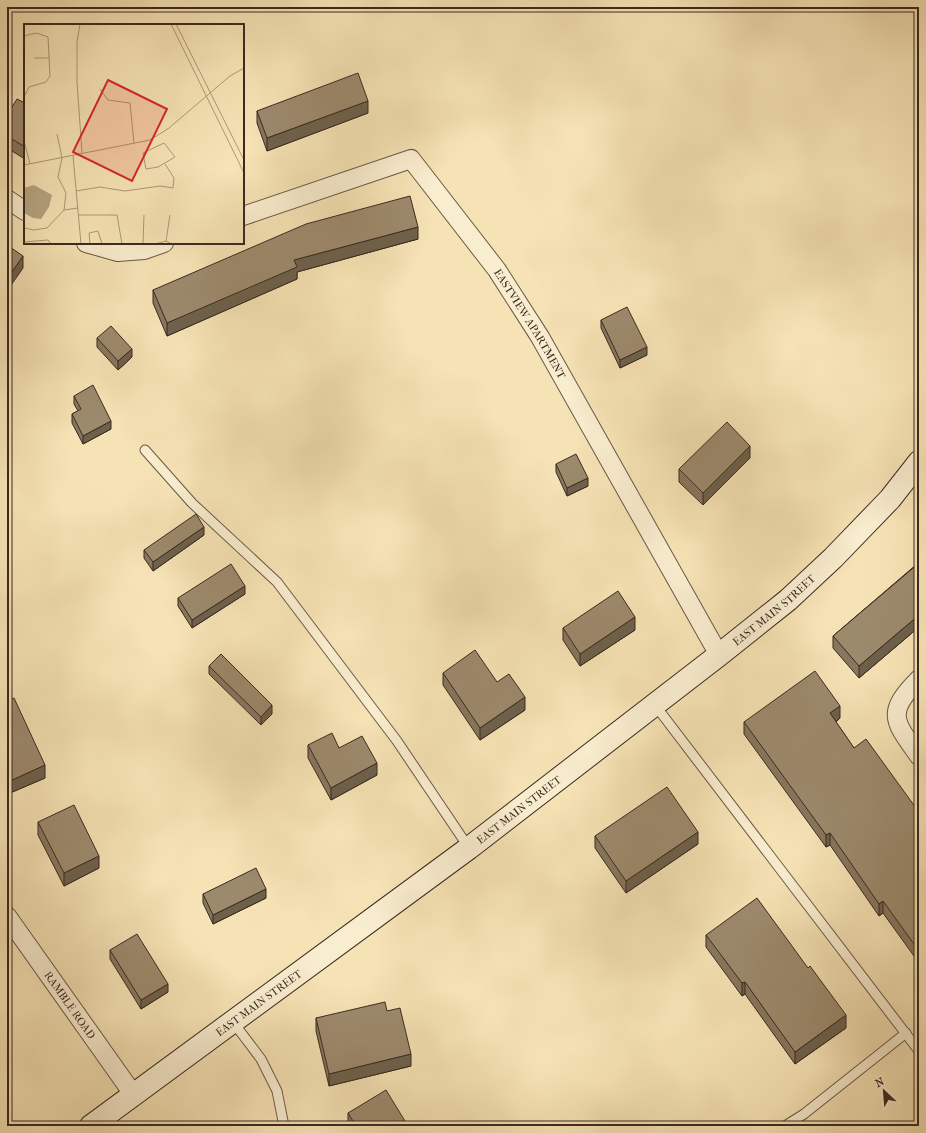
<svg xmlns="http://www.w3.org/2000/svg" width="926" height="1133" font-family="'IM FELL French Canon',serif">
<rect width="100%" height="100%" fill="#f6e3b5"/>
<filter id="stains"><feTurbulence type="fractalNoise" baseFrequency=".005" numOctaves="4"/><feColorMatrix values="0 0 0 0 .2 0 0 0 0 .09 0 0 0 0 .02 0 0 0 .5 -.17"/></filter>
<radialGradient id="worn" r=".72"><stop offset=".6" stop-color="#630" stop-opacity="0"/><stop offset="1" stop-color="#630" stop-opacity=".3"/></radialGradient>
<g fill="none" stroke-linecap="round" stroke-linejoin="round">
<defs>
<g id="service">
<polyline points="145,450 192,503 277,582 397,741 469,848"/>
<polyline points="655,705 919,1051"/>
<polyline points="233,1022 261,1059 277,1091 284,1126"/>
<polyline points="785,1126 804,1114 906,1033"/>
</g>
<g id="minor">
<polyline points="7,199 25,211"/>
<path id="s1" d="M243 216 411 159 497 270 540 337 719 655"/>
<polyline points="86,243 118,252 144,250 164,243"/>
<path d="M919 679C885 713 894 721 919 756"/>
<path id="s2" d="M7 916 133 1094"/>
</g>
<g id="secondary">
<path id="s3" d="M91 1126 469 848 719 655 788 600 833 558 890 499 919 462"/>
</g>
</defs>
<use href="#service" stroke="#6a5845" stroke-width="11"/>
<use href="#minor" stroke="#6a5845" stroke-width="20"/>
<use href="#secondary" stroke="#3b2920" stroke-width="24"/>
<use href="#service" stroke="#f9edcf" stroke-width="9"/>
<use href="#minor" stroke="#f9edcf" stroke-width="18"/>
<use href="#secondary" stroke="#f9edcf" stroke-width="22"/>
</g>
<g fill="#86775e" stroke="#3b2920">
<polygon points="25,103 25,159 7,148 7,115"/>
<polygon points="257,111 368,113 267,151 257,123"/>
<polygon points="418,239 297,272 297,279 167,336 153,303 153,290"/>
<polygon points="601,320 647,355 620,368 601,328"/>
<polygon points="97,338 132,357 118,370 97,347"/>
<polygon points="74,396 111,429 83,444 72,423 72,414 78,411 74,404"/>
<polygon points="750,458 703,505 679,482 679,469"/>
<polygon points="556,464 588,486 567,496 556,472"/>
<polygon points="204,535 153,571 144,558 144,550"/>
<polygon points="919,553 919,627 859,678 833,648 833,636 917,564 917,556"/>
<polygon points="245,594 192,628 178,606 178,598"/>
<polygon points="563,628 635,630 580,666 563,640"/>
<polygon points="209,666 272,714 261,725 209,674"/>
<polygon points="443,673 525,710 480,740 443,685"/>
<polygon points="7,701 45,778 10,793 7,786"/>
<polygon points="840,718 836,722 854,748 916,808 919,806 919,963 883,913 879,916 830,845 826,847 744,734 744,722"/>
<polygon points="308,745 339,748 377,775 331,800 308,758"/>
<polygon points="38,822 99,868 64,886 38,835"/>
<polygon points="595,836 698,844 626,893 595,848"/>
<polygon points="203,894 266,898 213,924 203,903"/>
<polygon points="706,935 846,1028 795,1064 745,994 742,996 706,947"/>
<polygon points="110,950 168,992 141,1009 110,959"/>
<polygon points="387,1011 411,1066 329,1086 316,1031 316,1018"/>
<polygon points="348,1113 408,1126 348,1126"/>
</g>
<g fill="#6d614c" stroke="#3b2920">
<polygon points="368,101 368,113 267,151 267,138"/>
<polygon points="418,227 418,239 297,272 297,279 167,336 167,323 294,260"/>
<polygon points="23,256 23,268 7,291 7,279"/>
<polygon points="647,347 647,355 620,368 620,360"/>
<polygon points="132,349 132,357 118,370 118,361"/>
<polygon points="111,421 111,429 83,444 83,436"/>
<polygon points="750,446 750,458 703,505 703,493"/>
<polygon points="588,478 588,486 567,496 567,488"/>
<polygon points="204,527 204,535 153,571 153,562"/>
<polygon points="245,586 245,594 192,628 192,620"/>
<polygon points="919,615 919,627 859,678 859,666"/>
<polygon points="635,617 635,630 580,666 580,654"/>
<polygon points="525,697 525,710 480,740 480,728"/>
<polygon points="272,705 272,714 261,725 261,717"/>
<polygon points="840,706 840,718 830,726 830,713"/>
<polygon points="377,763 377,775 331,800 331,788"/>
<polygon points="45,765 45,778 10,793 10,781"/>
<polygon points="698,832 698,844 626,893 626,881"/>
<polygon points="830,833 830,845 826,847 826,835"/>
<polygon points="99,856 99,868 64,886 64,873"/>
<polygon points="266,889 266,898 213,924 213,915"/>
<polygon points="883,901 883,913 879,916 879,904"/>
<polygon points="745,982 745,994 742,996 742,983"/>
<polygon points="168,984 168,992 141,1009 141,1000"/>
<polygon points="846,1015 846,1028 795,1064 795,1052"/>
<polygon points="411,1054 411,1066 329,1086 329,1074"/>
</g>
<g fill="#9c8a6d" stroke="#3b2920">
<polygon points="358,73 368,101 267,138 257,111"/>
<polygon points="17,99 25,103 25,147 7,136 7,115"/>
<polygon points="410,196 418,227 294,260 297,267 167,323 153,290 306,224"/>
<polygon points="7,245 23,256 7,279"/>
<polygon points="627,307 647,347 620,360 601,320"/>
<polygon points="111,326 132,349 118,361 97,338"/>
<polygon points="93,385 111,421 83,436 72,414 81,409 74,396"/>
<polygon points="727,422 750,446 703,493 679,469"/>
<polygon points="576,454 588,478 567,488 556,464"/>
<polygon points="196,514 204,527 153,562 144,550"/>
<polygon points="919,553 919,558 917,556"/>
<polygon points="919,563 919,615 859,666 833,636"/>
<polygon points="231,564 245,586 192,620 178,598"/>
<polygon points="618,591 635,617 580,654 563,628"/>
<polygon points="475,650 497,682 509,674 525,697 480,728 443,673"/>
<polygon points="221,654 272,705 261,717 209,666"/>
<polygon points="815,671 840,706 830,713 854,748 866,739 916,808 919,806 919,951 883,901 879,904 830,833 826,835 744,722"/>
<polygon points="14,698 45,765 10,781 7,774 7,701"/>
<polygon points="332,733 339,748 362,736 377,763 331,788 308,745"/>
<polygon points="667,787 698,832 626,881 595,836"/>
<polygon points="74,805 99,856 64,873 38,822"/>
<polygon points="256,868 266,889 213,915 203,894"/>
<polygon points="757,898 808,968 810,966 846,1015 795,1052 745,982 742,983 706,935"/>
<polygon points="137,934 168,984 141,1000 110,950"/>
<polygon points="385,1002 387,1011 400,1008 411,1054 329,1074 316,1018"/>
<polygon points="386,1090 408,1126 356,1126 348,1113"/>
</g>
<g text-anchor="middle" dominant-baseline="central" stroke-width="3" stroke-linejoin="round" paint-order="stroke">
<g font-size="11" fill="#3b2920" stroke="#f9edcf">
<text stroke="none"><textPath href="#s1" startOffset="381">EASTVIEW APARTMENT</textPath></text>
<text stroke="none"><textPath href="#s3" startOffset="856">EAST MAIN STREET</textPath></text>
<text stroke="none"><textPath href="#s3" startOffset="532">EAST MAIN STREET</textPath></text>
<text stroke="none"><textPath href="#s3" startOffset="208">EAST MAIN STREET</textPath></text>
<text stroke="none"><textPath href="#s2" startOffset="109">RAMBLE ROAD</textPath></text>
</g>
</g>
<g transform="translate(24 24)">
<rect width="220" height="220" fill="#f6e3b5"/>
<path d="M10 161 28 171 25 183 17 195 9 194 0 189V164Z" fill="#b6a482"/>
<path fill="none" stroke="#ab9979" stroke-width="1" d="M56 0 53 18V58L58 129M147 0 220 149M152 0 220 136M0 12 12 9 24 13 26 52 22 58 5 63 0 73M10 34H25M76 65 84 76 106 79 110 119M33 110 38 134 34 153 42 169 40 186M0 117 6 140M140 119 151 133 134 143 122 145 119 129ZM49 132 57 220M0 141 126 116 145 104 206 52 220 44M52 167 76 163 101 167 136 162 149 164 150 154 141 140M55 191H93L98 220M0 204 10 206 23 204 40 186 54 184M142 217 146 191M0 218 24 216 27 220M66 220 65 209 74 207 78 220M119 220 120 191M131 220 142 217 148 220"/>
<path fill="#d62828" fill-opacity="0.15" stroke="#d62828" stroke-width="2" d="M84 56 143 85 108 157 49 128Z"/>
<rect width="220" height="220" fill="none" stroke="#3b2920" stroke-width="2"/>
</g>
<rect width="926" height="1133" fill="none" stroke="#f6e3b5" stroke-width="24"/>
<rect x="8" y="8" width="910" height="1117" fill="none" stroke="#3b2920" stroke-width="2"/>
<rect x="12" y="12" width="902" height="1109" fill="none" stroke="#3b2920"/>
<g transform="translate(884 1091) rotate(334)" stroke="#f9edcf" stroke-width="3" paint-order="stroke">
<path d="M0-3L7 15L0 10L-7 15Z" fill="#3b2920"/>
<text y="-6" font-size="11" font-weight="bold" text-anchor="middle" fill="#3b2920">N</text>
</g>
<rect width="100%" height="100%" filter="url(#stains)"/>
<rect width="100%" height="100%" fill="url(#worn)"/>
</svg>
